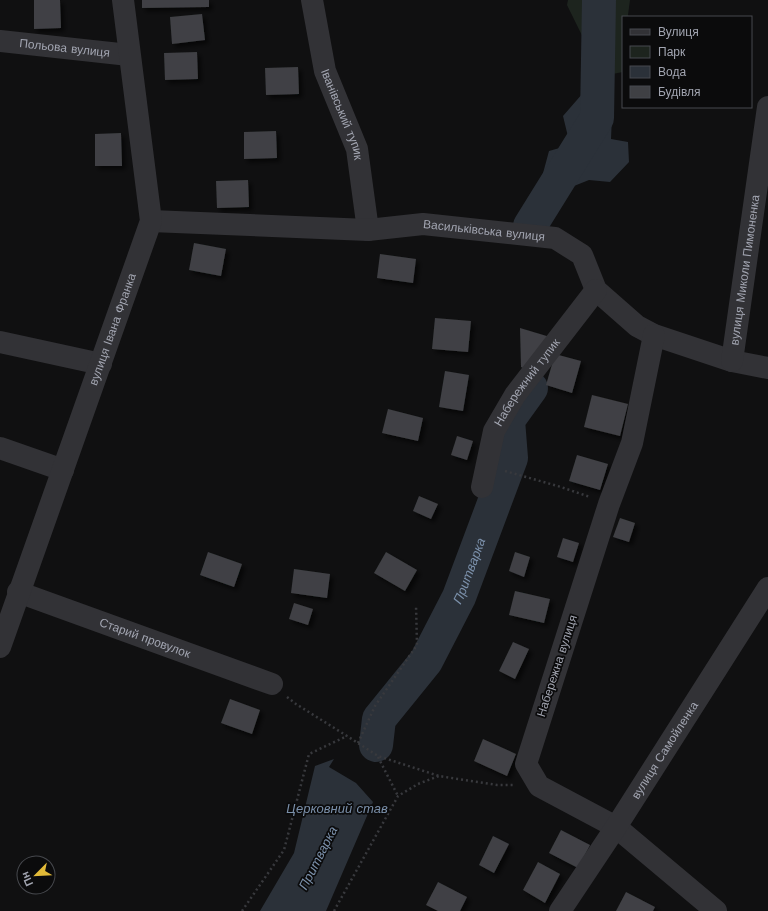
<svg xmlns="http://www.w3.org/2000/svg" width="768" height="911" font-family="'Work Sans',sans-serif">
<defs>
<filter id="shadow"><feDropShadow dx="3.5" dy="3.5" stdDeviation="2" flood-color="#0009"/></filter>
</defs>
<rect width="100%" height="100%" fill="#101011"/>
<polygon fill="#1d241e" points="568,0 630,0 628,15 629,17 623,17 623,72 602,76 567,5"/>
<g fill="#2b3139">
<polygon points="583,93 612,115 611,139 628,142 629,162 610,182 589,180 554,194 542,177 549,151 570,145 563,116"/>
<polygon points="334,759 329,767 356,783 373,802 326,911 260,911 294,853 315,766"/>
</g>
<g fill="none" stroke-linecap="round" stroke-linejoin="round">
<g stroke="#2b3139" stroke-width="34">
<polyline points="530,226 597,118 599,0"/>
<path id="s1" d="M376 745 379 719 426 661 459 597 511 458 508 420 531 388"/>
</g>
</g>
<g fill="#3f4044" filter="url(#shadow)">
<polygon points="34,0 60,0 61,28 34,29"/>
<polygon points="142,0 209,0 209,7 142,8"/>
<polygon points="202,14 205,40 172,44 170,17"/>
<polygon points="197,52 198,79 165,80 164,53"/>
<polygon points="298,67 299,94 266,95 265,68"/>
<polygon points="276,131 277,158 244,159 244,132"/>
<polygon points="121,133 122,166 95,166 95,134"/>
<polygon points="248,180 249,207 217,208 216,181"/>
<polygon points="194,243 226,249 221,276 189,270"/>
<polygon points="380,254 416,259 413,283 377,278"/>
<polygon points="435,318 471,321 468,352 432,349"/>
<polygon points="520,328 550,337 530,372 521,367"/>
<polygon points="555,354 581,361 572,393 546,385"/>
<polygon points="445,371 469,375 463,411 439,407"/>
<polygon points="592,395 628,404 620,436 584,427"/>
<polygon points="388,409 423,418 418,441 382,433"/>
<polygon points="457,436 473,441 467,460 451,455"/>
<polygon points="577,455 608,464 600,490 569,481"/>
<polygon points="419,496 438,504 431,519 413,511"/>
<polygon points="620,518 635,523 629,542 613,537"/>
<polygon points="563,538 579,543 573,562 557,557"/>
<polygon points="208,552 242,564 234,587 200,575"/>
<polygon points="386,552 417,570 405,591 374,573"/>
<polygon points="515,552 530,557 524,577 509,571"/>
<polygon points="294,569 330,574 327,598 291,593"/>
<polygon points="515,591 550,599 544,623 509,615"/>
<polygon points="294,603 313,609 308,625 289,619"/>
<polygon points="513,642 529,649 515,679 499,671"/>
<polygon points="230,699 260,710 252,734 221,723"/>
<polygon points="483,739 516,754 507,776 474,761"/>
<polygon points="561,830 590,845 578,868 549,853"/>
<polygon points="493,836 509,844 494,873 479,865"/>
<polygon points="538,862 560,874 545,903 523,890"/>
<polygon points="438,882 467,897 460,911 438,911 426,905"/>
<polygon points="626,892 655,907 653,911 616,911"/>
</g>
<g fill="none" stroke-linecap="round" stroke-linejoin="round">
<g stroke="#38393d" stroke-width="2.5" stroke-dasharray="2 3" stroke-linecap="butt">
<polyline points="505,471 561,487 590,497"/>
<polyline points="287,697 296,704 347,736 378,756 439,776 497,785 515,785"/>
<polyline points="358,743 375,706 417,645 416,605"/>
<polyline points="378,757 398,796"/>
<polyline points="242,911 284,850 309,754 347,736"/>
<polyline points="334,911 398,796 418,784 439,776"/>
</g>
<g stroke="#323236" stroke-width="22">
<path id="s2" d="M312 0 325 71 357 149 368 230"/>
<path id="s3" d="M0 41 129 55"/>
<path id="s4" d="M151 221 368 230 423 224 555 238 582 255 596 290 637 326 654 335 732 361 768 368"/>
<polyline points="654,335 632,443 609,504 526,764 539,786 616,827 716,911"/>
<polyline points="0,342 101,364"/>
<path id="s5" d="M732 361 768 107"/>
<polyline points="0,448 63,470"/>
<path id="s6" d="M482 487 494 431 515 395 596 290"/>
<path id="s7" d="M18 592 272 684"/>
<path id="s8" d="M0 647 151 221 123 0"/>
<path id="s9" d="M560 911 616 827 768 588"/>
</g>
</g>
<g text-anchor="middle" dominant-baseline="central" stroke-width="3.5" stroke-linejoin="round" paint-order="stroke">
<g font-size="12" fill="#a2a5b1" stroke="#0b0b0c">
<text stroke="none"><textPath href="#s3" startOffset="65">Польова вулиця</textPath></text>
<text stroke="none"><textPath href="#s2" startOffset="119">Іванівський тупик</textPath></text>
<text stroke="none"><textPath href="#s4" startOffset="334">Васильківська вулиця</textPath></text>
<text stroke="none"><textPath href="#s5" startOffset="92">вулиця Миколи Пимоненка</textPath></text>
<text stroke="none"><textPath href="#s8" startOffset="337">вулиця Івана Франка</textPath></text>
<text stroke="none"><textPath href="#s6" startOffset="116">Набережний тупик</textPath></text>
<text stroke="none"><textPath href="#s7" startOffset="135">Старий провулок</textPath></text>
<text transform="translate(557 666) rotate(-72)">Набережна вулиця</text>
<text stroke="none"><textPath href="#s9" startOffset="192">вулиця Самойленка</textPath></text>
</g>
<g font-size="13" font-style="italic" fill="#7b90aa" stroke="#0b0b0c">
<text stroke="none"><textPath href="#s1" startOffset="201">Притварка</textPath></text>
<text x="337" y="808">Церковний став</text>
<text transform="translate(318 858) rotate(-63)">Притварка</text>
</g>
</g>
<rect x="622" y="16" width="130" height="92" fill="#0b0b0c" stroke="#47494e"/>
<rect x="630" y="29" width="20" height="6" fill="#323236" stroke="#47494e"/>
<text x="658" y="36" font-size="12" fill="#a2a5b1">Вулиця</text>
<rect x="630" y="46" width="20" height="12" fill="#1d241e" stroke="#47494e"/>
<text x="658" y="56" font-size="12" fill="#a2a5b1">Парк</text>
<rect x="630" y="66" width="20" height="12" fill="#2b3139" stroke="#47494e"/>
<text x="658" y="76" font-size="12" fill="#a2a5b1">Вода</text>
<rect x="630" y="86" width="20" height="12" fill="#3f4044" stroke="#47494e"/>
<text x="658" y="96" font-size="12" fill="#a2a5b1">Будівля</text>
<g transform="translate(36 875) rotate(246)"><circle r="19" fill="#0b0b0c" stroke="#47494e"/>
<path d="M0-3L7 15L0 10L-7 15Z" fill="#e2ba38"/>
<text y="-6" font-size="11" font-weight="bold" text-anchor="middle" fill="#a2a5b1">Пн</text>
</g>
</svg>
